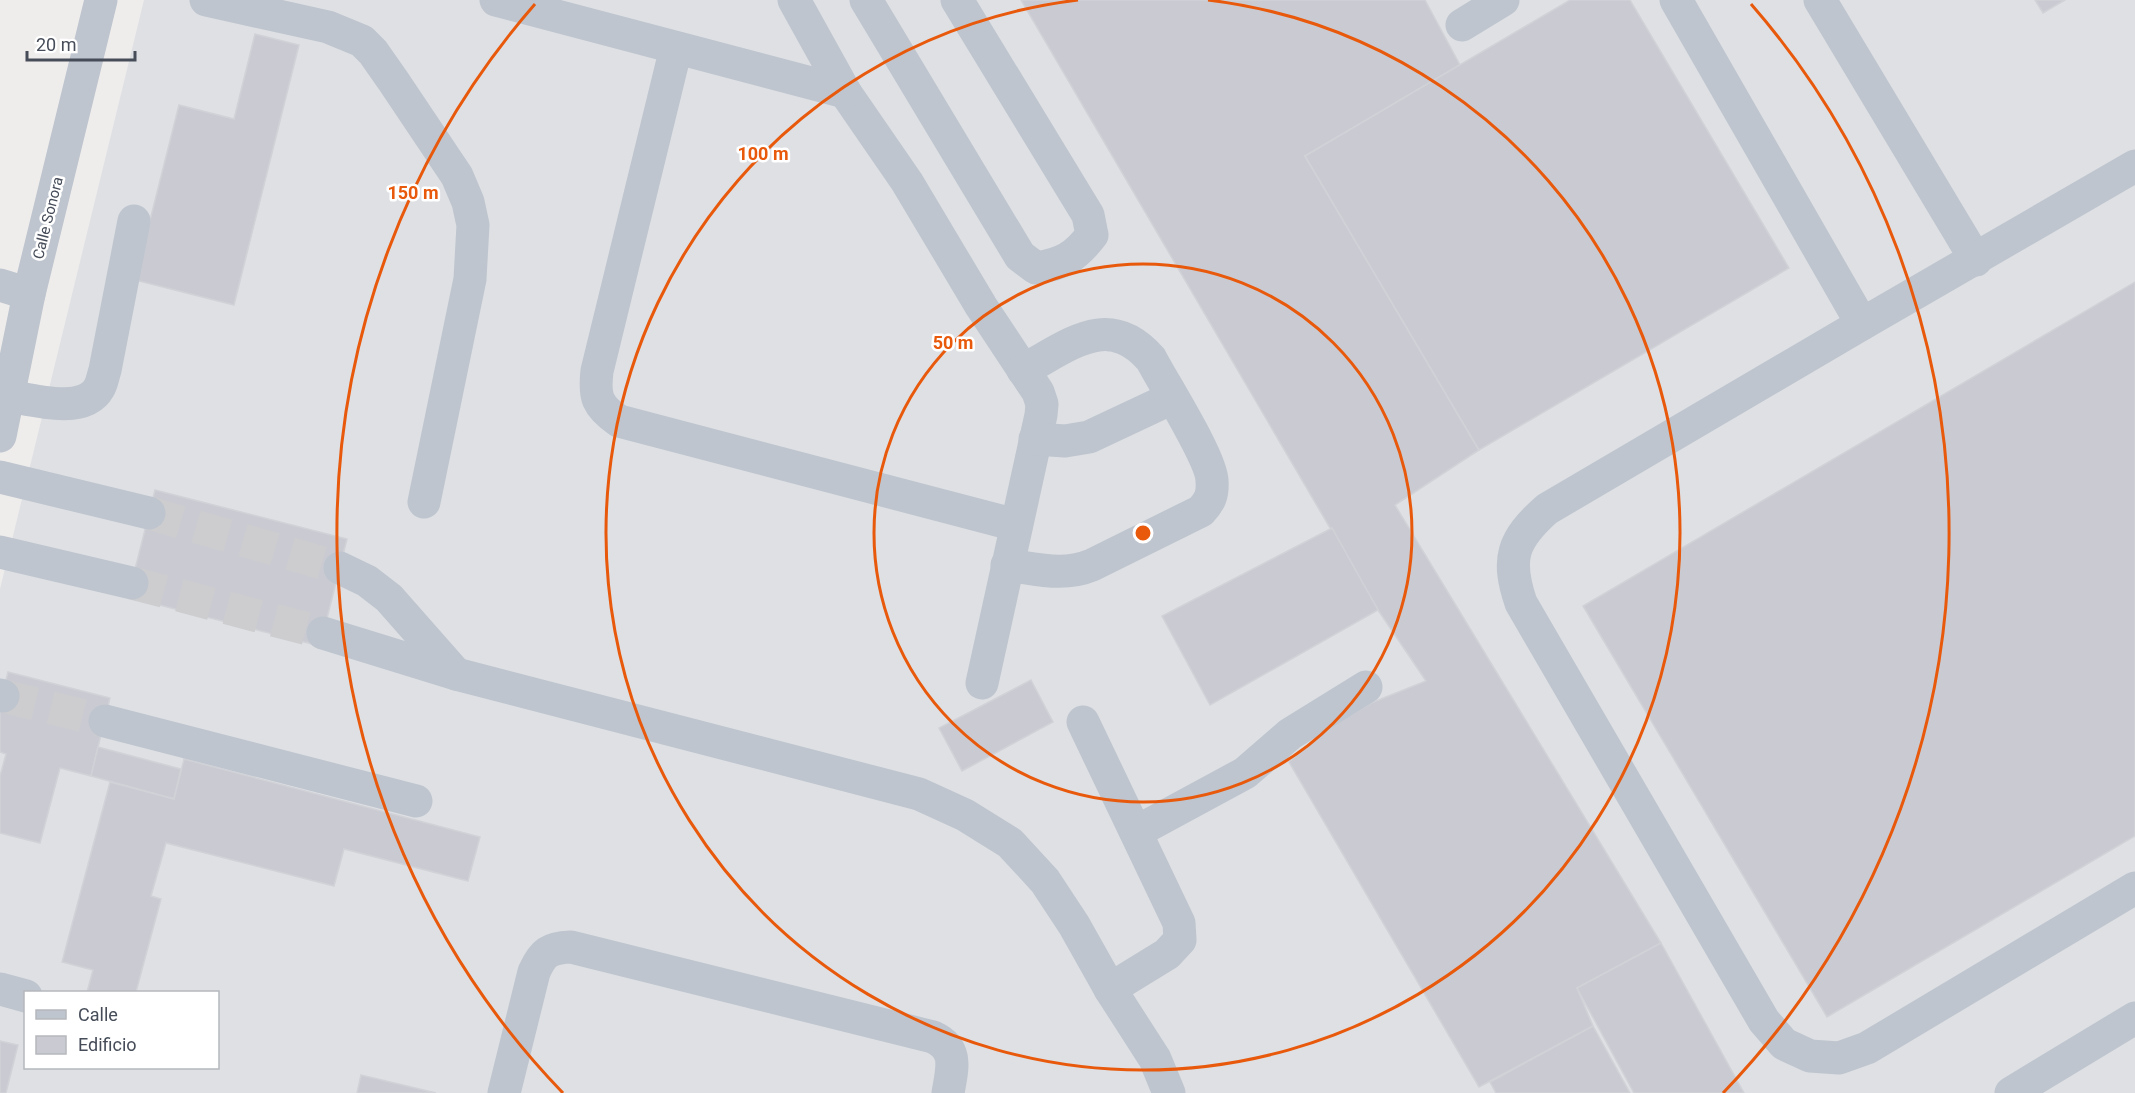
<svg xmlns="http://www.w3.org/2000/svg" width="2135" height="1093" font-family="Roboto,sans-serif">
<rect width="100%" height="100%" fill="#efedec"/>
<path fill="#dee0e4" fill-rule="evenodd" d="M144 0H2135V1093H0V589ZM26 992H218V1068H26Z"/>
<g fill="#cacbd2" stroke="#d1d2d8" stroke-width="1.5">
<polygon points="1021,0 1425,0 1460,65 1305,156 1479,450 1395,505 1661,943 1577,988 1593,1026 1479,1087 1289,762 1330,726 1371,703 1426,681 1378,610"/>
<polygon points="1570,0 1630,0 1789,268 1479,450 1305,156"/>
<polygon points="2035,0 2065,0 2043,13"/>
<polygon points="255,34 299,45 234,305 135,280 179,105 234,119"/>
<polygon points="2135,282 2135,836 1827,1017 1583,606"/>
<polygon points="155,490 347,539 320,646 128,597"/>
<polygon points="1332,528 1378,610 1210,705 1162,616"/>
<polygon points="8,672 110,698 91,776 60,768 40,843 0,833 0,776 6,754 0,752 0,704"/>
<polygon points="1031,680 1053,722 962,771 939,728"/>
<polygon points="98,747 181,769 174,799 91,776"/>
<polygon points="184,759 480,837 468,881 344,849 334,886 166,843 151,896 161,899 136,992 87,992 93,970 62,962 110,782 174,799"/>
<polygon points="1661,943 1744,1093 1634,1093 1577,988"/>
<polygon points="1593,1026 1630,1093 1496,1093 1490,1082"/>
<polygon points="0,1041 18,1045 6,1093 0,1093"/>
<polygon points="361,1075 436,1093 357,1093"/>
</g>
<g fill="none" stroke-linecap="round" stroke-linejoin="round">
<g stroke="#cdcdcf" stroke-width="33" stroke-dasharray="33 16" stroke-linecap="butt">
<polyline points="149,513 340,568"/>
<polyline points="132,583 323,633"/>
<polyline points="3,696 105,721"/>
</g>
<g stroke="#bec5ce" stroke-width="33">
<polyline points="206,0 328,27 362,41 373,52 394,82 457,176 468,202 473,225 470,279 424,502"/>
<polyline points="496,0 845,92 907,182 981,306 1038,392 1042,404 1041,415 982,683"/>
<polyline points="794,0 845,92"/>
<path d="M866 0 1020 256 1036 268C1063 264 1075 257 1092 235L1088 215 957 0"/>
<polyline points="1676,0 1862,324"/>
<polyline points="1820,0 1976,260"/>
<polyline points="1462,25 1503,0"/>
<path d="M676 48 597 371C594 397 597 406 619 421L1016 525"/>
<path d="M2135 166 1862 324 1547 509C1512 540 1506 559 1521 603L1764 1021 1784 1044 1810 1056 1839 1058 1867 1048 2135 888"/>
<polyline points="0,285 29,294"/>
<path d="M9 396C33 400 84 415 99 388 102 383 103 376 105 370L134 221"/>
<polyline points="0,436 29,294 101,0"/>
<polyline points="1035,439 1065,441 1089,437 1172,398"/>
<polyline points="0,477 149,513"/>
<polyline points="0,552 132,583"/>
<path d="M1007 565C1038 569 1063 577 1092 565L1201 511C1210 501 1213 495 1212 481 1212 459 1164 384 1151 359 1108 310 1069 346 1023 370"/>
<polyline points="340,568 367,581 389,598 456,674"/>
<polyline points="323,633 456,674 919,794 965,815 1010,843 1045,881 1074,925 1110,989 1155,1059 1169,1093"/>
<polyline points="0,695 3,696"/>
<polyline points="105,721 416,801"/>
<polyline points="1083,722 1179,923 1180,940 1167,954 1110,989"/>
<polyline points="1136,832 1245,773 1290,734 1366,687"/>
<polyline points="0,989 26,996"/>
<path d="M504 1093 534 972C543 952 549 948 571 947L933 1037C959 1049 952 1069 948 1093"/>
<polyline points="2011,1093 2135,1018"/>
</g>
</g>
<g fill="none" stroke="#e8590c" stroke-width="3">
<circle cx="1143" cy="533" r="269"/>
<path d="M1208 0A537 537 0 1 1 1078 0"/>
<path d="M563 1093A806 806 0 0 1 535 4M1751 4A806 806 0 0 1 1723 1093"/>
</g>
<g text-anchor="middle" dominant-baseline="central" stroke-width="5" stroke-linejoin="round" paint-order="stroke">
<g font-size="15" fill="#464d59" stroke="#fff">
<text transform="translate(48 218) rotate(-76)">Calle Sonora</text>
</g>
</g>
<circle cx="1143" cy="533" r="9" fill="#e8590c" stroke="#fff" stroke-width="3"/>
<g font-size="18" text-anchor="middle" font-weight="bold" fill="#e8590c" stroke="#fff" stroke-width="5" stroke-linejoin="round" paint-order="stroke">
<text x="763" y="160">100 m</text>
<text x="413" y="199">150 m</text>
<text x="953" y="349">50 m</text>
</g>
<rect x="24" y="991" width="195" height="78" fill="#ffffff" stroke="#b5b8bd" stroke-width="1.5"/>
<rect x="36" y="1010" width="30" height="9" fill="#bec5ce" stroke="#b5b8bd" stroke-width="1.5"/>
<text x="78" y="1021" font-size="18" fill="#464d59">Calle</text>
<rect x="36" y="1036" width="30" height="18" fill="#cacbd2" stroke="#b5b8bd" stroke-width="1.5"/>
<text x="78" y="1051" font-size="18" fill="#464d59">Edificio</text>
<path d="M27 51v9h108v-9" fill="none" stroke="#464d59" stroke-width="3"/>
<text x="36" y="51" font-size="18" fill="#464d59" stroke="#ffffff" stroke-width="4.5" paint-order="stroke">20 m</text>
</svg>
